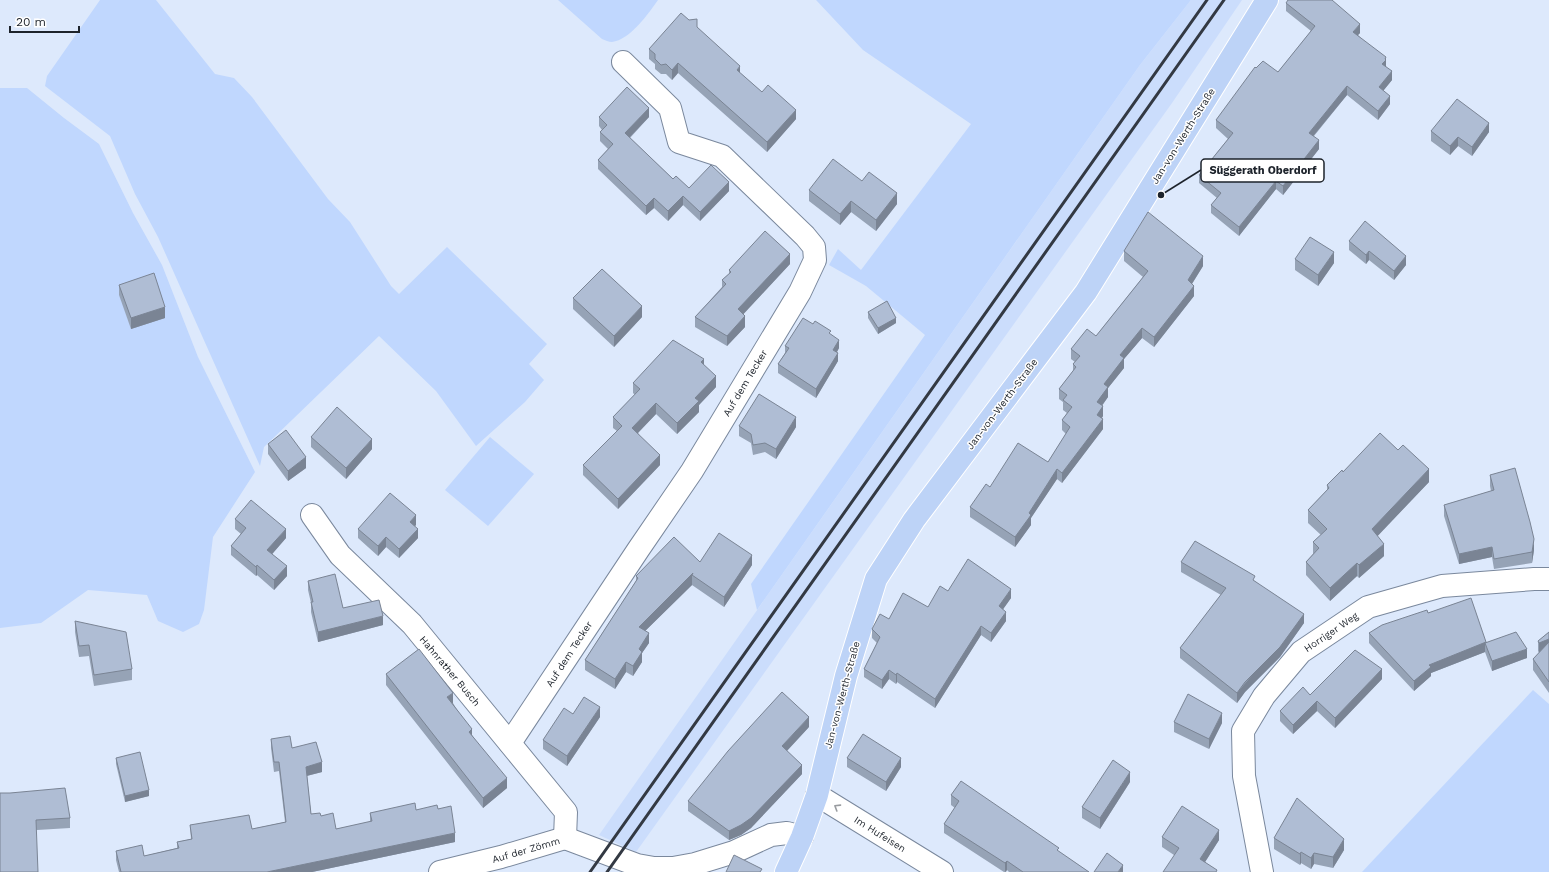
<svg xmlns="http://www.w3.org/2000/svg" width="1549" height="872" font-family="'Work Sans',sans-serif">
<rect width="100%" height="100%" fill="#dde9fc"/>
<polygon fill="#cbddfc" points="1191,0 1242,0 1172,103 636,852 599,835 1140,65"/>
<g fill="#c0d7fe">
<polygon points="100,0 156,0 215,74 234,78 252,97 328,199 350,222 391,286 399,294 447,247 547,344 529,364 544,380 525,402 476,446 436,391 379,336 264,447 260,466 158,237 135,194 110,136 45,86 47,76"/>
<path d="M558 0H658C648 14 630 40 612 42 609 42 605 40 602 39Z"/>
<polygon points="816,0 1191,0 1140,65 757,610 751,584 925,335 866,286 829,265 838,249 861,270 971,124 863,50"/>
<polygon points="0,88 27,88 64,118 99,144 133,213 162,265 198,357 255,472 213,537 204,610 199,624 183,632 158,621 147,595 88,590 41,623 0,628"/>
<polygon points="490,437 534,474 488,526 445,490"/>
<polygon points="1533,690 1549,704 1549,872 1362,872"/>
</g>
<g fill="none" stroke-linecap="round" stroke-linejoin="round">
<defs>
<g id="minor">
<polyline points="312,515 340,555 412,624 566,812 565,838"/>
<polyline points="510,743 638,550 692,471 800,292 815,260 814,247 805,236 722,156 679,142 670,108 623,62"/>
<polyline points="817,795 942,872"/>
<polyline points="565,838 637,865 654,868 673,868 695,864 734,852 771,835 787,833 802,837"/>
<polyline points="440,872 501,857 565,838"/>
<polyline points="1262,872 1244,776 1243,731 1264,696 1301,652 1368,607 1442,586 1534,579 1549,579"/>
</g>
<polyline id="major" points="786,872 802,837 817,795 846,676 876,579 914,520 1086,292 1267,0"/>
</defs>
<use href="#minor" stroke="#7a889d" stroke-width="24"/>
<use href="#major" stroke="#fff" stroke-width="24"/>
<use href="#minor" stroke="#fff" stroke-width="22"/>
<use href="#major" stroke="#bdd3f7" stroke-width="22"/>
<g stroke="#333943" stroke-width="3">
<polyline points="590,872 1207,0"/>
<polyline points="607,872 1224,0"/>
</g>
</g>
<g fill="#96a3b6">
<polygon points="1286,3 1360,33 1358,35 1386,66 1392,80 1383,91 1390,104 1378,120 1347,95 1314,136 1319,149 1283,195 1276,189 1239,236 1211,213 1211,205 1217,198 1199,183 1199,175 1228,139 1216,128 1216,120 1256,68 1278,72 1311,31 1286,11"/>
<polygon points="697,27 740,73 762,92 796,119 767,152 678,73 672,80 666,74 661,74 655,69 655,64 649,59 649,49"/>
<polygon points="599,117 649,117 630,138 673,179 689,188 729,191 700,221 683,205 668,221 654,208 646,215 598,169 598,160 608,149 600,141 600,132 602,130 599,126"/>
<polygon points="1431,131 1489,132 1472,156 1458,146 1450,155 1431,141"/>
<polygon points="862,181 897,204 876,231 851,212 840,225 809,201 809,190"/>
<polygon points="1349,241 1406,265 1394,280 1369,260 1366,264 1349,250"/>
<polygon points="1124,251 1203,266 1192,284 1194,296 1154,347 1142,338 1124,359 1124,368 1108,388 1108,397 1102,406 1103,416 1102,418 1103,429 1062,483 1057,479 1031,518 1031,525 1015,547 970,517 970,507 990,487 1048,462 1066,434 1062,430 1062,420 1067,413 1063,410 1063,402 1059,399 1059,389 1073,371 1073,364 1075,362 1071,359 1071,349 1096,336 1143,277 1124,261"/>
<polygon points="1295,259 1334,263 1318,286 1295,270"/>
<polygon points="790,264 743,314 745,327 727,346 695,327 695,317 722,287 722,280 729,274 729,270"/>
<polygon points="119,285 165,318 131,329 119,295"/>
<polygon points="573,298 642,317 614,347 573,309"/>
<polygon points="868,312 896,323 878,334 868,318"/>
<polygon points="831,335 839,348 837,352 838,361 816,398 778,373 778,364 785,353 785,346"/>
<polygon points="704,365 716,387 699,405 699,412 677,434 656,414 638,433 660,465 618,509 583,475 583,465 617,431 613,428 613,417 635,395 633,393 633,383"/>
<polygon points="739,426 796,427 776,459 765,452 753,455 751,443 739,436"/>
<polygon points="311,437 372,449 346,479 311,447"/>
<polygon points="268,444 306,468 288,481 268,454"/>
<polygon points="1343,472 1429,482 1377,536 1384,556 1359,578 1357,576 1330,601 1306,575 1306,562 1313,554 1313,542 1321,535 1308,523 1308,510 1327,490 1327,485"/>
<polygon points="1490,475 1534,550 1532,563 1494,569 1492,557 1459,564 1444,516 1444,505 1491,491 1490,486"/>
<polygon points="235,519 286,538 272,554 287,576 274,590 257,575 256,576 231,555 231,546 241,534 235,529"/>
<polygon points="416,525 415,526 418,538 399,558 386,547 378,556 358,538 358,529"/>
<polygon points="700,562 752,565 724,607 692,585 645,631 649,643 642,653 642,662 633,676 626,672 615,689 585,670 585,660 636,581 636,576"/>
<polygon points="1181,562 1255,581 1304,623 1280,657 1245,692 1237,703 1180,658 1180,648 1221,595 1181,572"/>
<polygon points="308,581 343,608 383,625 318,642 311,612 311,603 308,590"/>
<polygon points="948,591 1011,598 1003,609 1006,621 991,642 981,635 935,708 897,682 896,684 889,679 882,689 864,677 864,669 877,643 872,638 872,629 889,619 928,607"/>
<polygon points="1428,613 1486,642 1527,658 1492,671 1485,652 1431,673 1431,676 1414,691 1369,643 1369,633"/>
<polygon points="75,621 132,669 132,680 94,686 89,656 79,657 75,632"/>
<polygon points="1549,632 1549,693 1533,670 1533,659 1539,653 1538,651 1538,641"/>
<polygon points="386,674 453,703 472,735 507,788 483,808 386,685"/>
<polygon points="1382,679 1335,728 1317,711 1293,734 1280,721 1280,711 1310,695"/>
<polygon points="573,714 600,717 567,766 543,749 543,740"/>
<polygon points="1174,722 1222,723 1209,749 1174,732"/>
<polygon points="809,727 787,751 802,774 751,828 741,835 729,840 688,811 688,801"/>
<polygon points="271,739 292,748 322,772 307,776 311,814 321,816 336,829 370,822 370,813 438,809 455,842 312,872 119,872 116,860 116,851 144,856 177,848 177,842 191,839 190,825 252,829 285,822 279,771 274,772 271,748"/>
<polygon points="116,758 149,796 125,802 116,764"/>
<polygon points="847,758 901,767 886,791 847,767"/>
<polygon points="1130,782 1100,829 1082,818 1082,807"/>
<polygon points="0,793 70,818 70,828 37,830"/>
<polygon points="951,795 1059,852 1089,872 1009,872 1007,870 1006,872 1004,872 944,833 944,824 955,808 951,805"/>
<polygon points="1162,837 1219,840 1205,862 1217,872 1174,855 1162,847"/>
<polygon points="1274,838 1344,850 1333,868 1314,864 1311,869 1301,863 1300,865 1274,849"/>
</g>
<g fill="#7a8494">
<polygon points="1360,24 1360,33 1353,40 1353,32"/>
<polygon points="1386,57 1386,69 1382,64"/>
<polygon points="678,63 678,73 672,80 672,70"/>
<polygon points="740,66 740,75 737,70"/>
<polygon points="1392,71 1392,80 1379,96 1379,87"/>
<polygon points="1347,86 1347,95 1309,141 1309,133"/>
<polygon points="1390,96 1390,104 1378,120 1378,111"/>
<polygon points="649,108 649,117 625,142 625,133"/>
<polygon points="796,110 796,119 767,152 767,142"/>
<polygon points="1489,123 1489,132 1472,156 1472,147"/>
<polygon points="1458,137 1458,146 1450,155 1450,146"/>
<polygon points="1319,140 1319,149 1283,195 1283,186"/>
<polygon points="1276,181 1276,189 1239,236 1239,227"/>
<polygon points="729,182 729,191 700,221 700,212"/>
<polygon points="897,193 897,204 876,231 876,220"/>
<polygon points="683,196 683,205 668,221 668,211"/>
<polygon points="654,198 654,208 646,215 646,206"/>
<polygon points="851,201 851,212 840,225 840,214"/>
<polygon points="1369,251 1369,260 1366,264 1366,255"/>
<polygon points="1334,252 1334,263 1318,286 1318,275"/>
<polygon points="790,254 790,264 738,320 738,309"/>
<polygon points="1203,256 1203,266 1188,290 1188,280"/>
<polygon points="1406,256 1406,265 1394,280 1394,271"/>
<polygon points="1194,286 1194,296 1154,347 1154,337"/>
<polygon points="642,306 642,317 614,347 614,336"/>
<polygon points="165,307 165,318 131,329 131,318"/>
<polygon points="745,316 745,327 727,346 727,336"/>
<polygon points="896,318 896,323 878,334 878,328"/>
<polygon points="1142,328 1142,338 1124,359 1124,368 1108,388 1108,397 1097,412 1097,402 1104,384 1120,355"/>
<polygon points="839,340 839,348 833,359 833,350"/>
<polygon points="838,353 838,361 816,398 816,389"/>
<polygon points="704,359 704,370 701,362"/>
<polygon points="716,376 716,387 699,405 699,412 677,434 677,423 695,398"/>
<polygon points="656,403 656,414 632,439 632,428"/>
<polygon points="1103,406 1103,416 1097,425 1097,415"/>
<polygon points="796,417 796,427 776,459 776,449"/>
<polygon points="1103,419 1103,429 1062,483 1062,473"/>
<polygon points="372,439 372,449 346,479 346,468"/>
<polygon points="660,455 660,465 618,509 618,499"/>
<polygon points="306,457 306,468 288,481 288,471"/>
<polygon points="1057,469 1057,479 1031,518 1031,525 1015,547 1015,537 1029,513"/>
<polygon points="1429,469 1429,482 1372,542 1372,529"/>
<polygon points="416,515 416,525 410,531 410,522"/>
<polygon points="286,529 286,538 267,560 267,550"/>
<polygon points="418,529 418,538 399,558 399,549"/>
<polygon points="386,537 386,547 378,556 378,546"/>
<polygon points="1534,539 1534,550 1532,563 1532,552"/>
<polygon points="1384,544 1384,556 1359,578 1359,565"/>
<polygon points="1492,547 1492,557 1459,564 1459,554"/>
<polygon points="752,555 752,565 724,607 724,597"/>
<polygon points="1357,563 1357,576 1330,601 1330,588"/>
<polygon points="257,565 257,575 256,576 256,567"/>
<polygon points="287,566 287,576 274,590 274,580"/>
<polygon points="693,573 692,575 692,585 639,637 639,627"/>
<polygon points="1011,589 1011,598 999,615 999,606"/>
<polygon points="1006,612 1006,621 991,642 991,633"/>
<polygon points="1304,614 1304,623 1280,657 1245,692 1237,703 1237,693"/>
<polygon points="383,616 383,625 318,642 318,632"/>
<polygon points="981,626 981,635 935,708 935,699"/>
<polygon points="649,633 649,643 642,653 642,662 633,676 633,666 639,649"/>
<polygon points="1549,639 1549,650 1539,654 1539,643"/>
<polygon points="1486,642 1486,645 1485,643 1485,652 1431,673 1431,676 1414,691 1414,681 1429,665"/>
<polygon points="1527,649 1527,658 1492,671 1492,661"/>
<polygon points="626,662 626,672 615,689 615,679"/>
<polygon points="1382,669 1382,679 1335,728 1335,718"/>
<polygon points="889,670 889,679 882,689 882,680"/>
<polygon points="897,673 897,682 896,684 896,675"/>
<polygon points="453,693 453,703 447,707 447,697"/>
<polygon points="1317,701 1317,711 1293,734 1293,725"/>
<polygon points="600,707 600,717 567,766 567,756"/>
<polygon points="1222,713 1222,723 1209,749 1209,739"/>
<polygon points="809,717 809,727 782,756 782,746"/>
<polygon points="472,729 472,739 469,732"/>
<polygon points="901,758 901,767 886,791 886,782"/>
<polygon points="322,762 322,772 306,776 306,767"/>
<polygon points="802,765 802,774 751,828 741,835 729,840 729,831"/>
<polygon points="1130,772 1130,782 1100,829 1100,818"/>
<polygon points="507,778 507,788 483,808 483,798"/>
<polygon points="149,790 149,796 125,802 125,796"/>
<polygon points="1219,830 1219,840 1200,870 1200,859"/>
<polygon points="455,833 455,842 312,872 267,872"/>
<polygon points="1344,839 1344,850 1333,868 1333,857"/>
<polygon points="1301,852 1301,863 1300,865 1300,854"/>
<polygon points="1314,853 1314,864 1311,869 1311,858"/>
<polygon points="1007,861 1007,870 1005,872 1005,863"/>
<polygon points="1123,865 1123,872 1118,872"/>
</g>
<g fill="#afbdd4" stroke="#7a8494">
<polygon points="1288,0 1332,0 1360,24 1353,32 1386,57 1385,59 1386,60 1382,64 1392,71 1379,87 1390,96 1378,111 1347,86 1309,133 1319,140 1283,186 1276,181 1239,227 1211,205 1221,193 1199,175 1233,133 1216,120 1255,67 1256,68 1263,61 1278,72 1315,26 1286,3"/>
<polygon points="681,13 689,20 697,19 697,27 740,66 737,70 762,92 768,85 796,110 767,142 678,63 672,70 666,64 661,65 655,59 655,54 649,49"/>
<polygon points="627,87 649,108 625,133 673,179 676,176 689,188 711,165 729,182 700,212 683,196 668,211 654,198 646,206 598,160 613,144 600,132 607,125 599,117"/>
<polygon points="1457,99 1489,123 1472,147 1458,137 1450,146 1431,131"/>
<polygon points="833,159 862,181 869,172 897,193 876,220 851,201 840,214 809,190"/>
<polygon points="1148,212 1203,256 1188,280 1194,286 1154,337 1142,328 1120,355 1124,358 1104,384 1108,387 1097,402 1103,406 1097,415 1103,419 1062,473 1057,469 1029,513 1031,515 1015,537 970,507 986,484 990,487 1018,443 1048,462 1070,427 1062,420 1072,407 1063,400 1067,395 1059,389 1076,367 1073,364 1080,356 1071,349 1087,329 1096,336 1148,271 1124,251"/>
<polygon points="1365,221 1406,256 1394,271 1369,251 1366,255 1349,241"/>
<polygon points="765,231 790,254 738,309 745,316 727,336 695,317 726,284 722,280 731,272 729,270"/>
<polygon points="1310,237 1334,252 1318,275 1295,259"/>
<polygon points="602,269 642,306 614,336 573,298"/>
<polygon points="154,273 165,307 131,318 119,285"/>
<polygon points="887,301 896,318 878,328 868,312"/>
<polygon points="803,318 813,324 815,321 831,331 829,333 839,340 833,350 838,353 816,389 778,364 789,348 785,346"/>
<polygon points="673,340 704,359 701,362 716,376 695,398 699,401 677,423 656,403 632,428 660,455 618,499 583,465 622,426 613,417 640,389 633,383"/>
<polygon points="759,394 796,417 776,449 765,443 753,445 751,434 739,426"/>
<polygon points="337,407 372,439 346,468 311,437"/>
<polygon points="286,430 306,457 288,471 268,444"/>
<polygon points="1380,433 1398,450 1403,445 1429,469 1372,529 1384,544 1359,565 1357,563 1330,588 1306,562 1319,548 1313,542 1327,529 1308,510 1329,488 1327,485 1342,470 1343,472"/>
<polygon points="1515,468 1530,522 1534,539 1532,552 1494,559 1492,547 1459,554 1444,505 1494,490 1490,475"/>
<polygon points="390,493 416,515 410,522 418,529 399,549 386,537 378,546 358,529"/>
<polygon points="251,500 286,529 267,550 287,566 274,580 257,565 256,567 231,546 246,528 235,519"/>
<polygon points="719,533 752,555 724,597 692,575 693,573 639,627 649,633 639,649 642,652 633,666 626,662 615,679 585,660 638,578 636,576 674,537 700,562"/>
<polygon points="1195,541 1255,576 1253,580 1304,614 1280,647 1245,682 1237,693 1180,648 1226,588 1181,562"/>
<polygon points="968,559 1011,589 999,606 1006,612 991,633 981,626 935,699 897,673 896,675 889,670 882,680 864,669 880,637 872,629 880,614 889,619 903,593 928,607 940,586 948,591"/>
<polygon points="335,574 343,608 379,600 383,616 318,632 311,602 313,602 308,581"/>
<polygon points="1471,598 1486,642 1429,665 1431,667 1414,681 1369,633 1382,625 1427,610 1428,613"/>
<polygon points="75,621 126,632 132,669 94,675 89,645 79,646"/>
<polygon points="1516,632 1527,649 1492,661 1485,643"/>
<polygon points="1549,632 1549,639 1539,643 1538,641"/>
<polygon points="1549,642 1549,682 1533,659"/>
<polygon points="419,649 453,693 447,697 472,729 469,732 507,778 483,798 386,674"/>
<polygon points="1355,650 1382,669 1335,718 1317,701 1293,725 1280,711 1303,687 1310,695"/>
<polygon points="782,692 809,717 782,746 802,765 751,818 741,825 729,831 688,801 728,751"/>
<polygon points="1188,694 1222,713 1209,739 1174,722"/>
<polygon points="584,697 600,707 567,756 543,740 564,708 573,714"/>
<polygon points="863,734 901,758 886,782 847,758"/>
<polygon points="290,736 292,748 316,742 322,762 306,767 311,814 320,813 321,816 333,813 336,829 372,821 370,813 415,803 416,810 437,805 438,809 451,806 455,833 267,872 121,872 116,851 142,845 144,856 179,848 177,842 192,839 190,825 249,815 252,829 286,822 279,762 274,762 271,739"/>
<polygon points="140,752 149,790 125,796 116,758"/>
<polygon points="1113,760 1130,772 1100,818 1082,807"/>
<polygon points="961,781 1059,848 1057,850 1089,872 1023,872 1007,861 1005,863 944,824 959,801 951,795"/>
<polygon points="65,788 70,818 36,820 38,872 0,872 0,793 10,793"/>
<polygon points="1297,798 1344,839 1333,857 1314,853 1311,858 1301,852 1300,854 1274,838"/>
<polygon points="1182,806 1219,830 1200,859 1217,870 1216,872 1163,872 1179,848 1162,837"/>
<polygon points="1107,853 1123,865 1118,872 1094,872"/>
<polygon points="734,855 762,869 760,872 726,872"/>
</g>
<defs><path id="oneway-chevron" d="M-2-3.5L2.5 0L-2 3.5" fill="none" stroke-width="1.6" stroke-linecap="round" stroke-linejoin="round"/></defs>
<use stroke="#999ca0" href="#oneway-chevron" transform="translate(837 807) rotate(-148)"/>
<g text-anchor="middle" dominant-baseline="central" stroke-width="3" stroke-linejoin="round" paint-order="stroke">
<g font-size="10" fill="#1d232b" stroke="#fff">
<text transform="translate(1183 136) rotate(-58)">Jan-von-Werth-Straße</text>
<text transform="translate(745 383) rotate(-59)">Auf dem Tecker</text>
<text transform="translate(1002 404) rotate(-53)">Jan-von-Werth-Straße</text>
<text transform="translate(1331 632) rotate(-34)">Horriger Weg</text>
<text transform="translate(569 654) rotate(-57)">Auf dem Tecker</text>
<text transform="translate(450 671) rotate(50)">Hahnrather Busch</text>
<text transform="translate(842 695) rotate(-75)">Jan-von-Werth-Straße</text>
<text transform="translate(880 834) rotate(32)">Im Hufeisen</text>
<text transform="translate(526 850) rotate(-16)">Auf der Zömm</text>
</g>
</g>
<path fill="none" stroke="#1d232b" stroke-width="1.5" d="M1161 195L1201 170"/>
<circle fill="#1d232b" stroke="#fff" stroke-width="1.5" cx="1161" cy="195" r="4"/>
<rect fill="#fff" stroke="#1d232b" stroke-width="1.5" x="1201" y="159" width="123" height="23" rx="4"/>
<g font-size="11" text-anchor="middle" font-weight="bold" fill="#1d232b">
<text x="1263" y="174">Süggerath Oberdorf</text>
</g>
<path d="M10 26v6h69v-6" fill="none" stroke="#1d232b" stroke-width="2"/>
<text x="16" y="26" font-size="12" fill="#1d232b" stroke="#ffffff" stroke-width="3" paint-order="stroke">20 m</text>
</svg>
